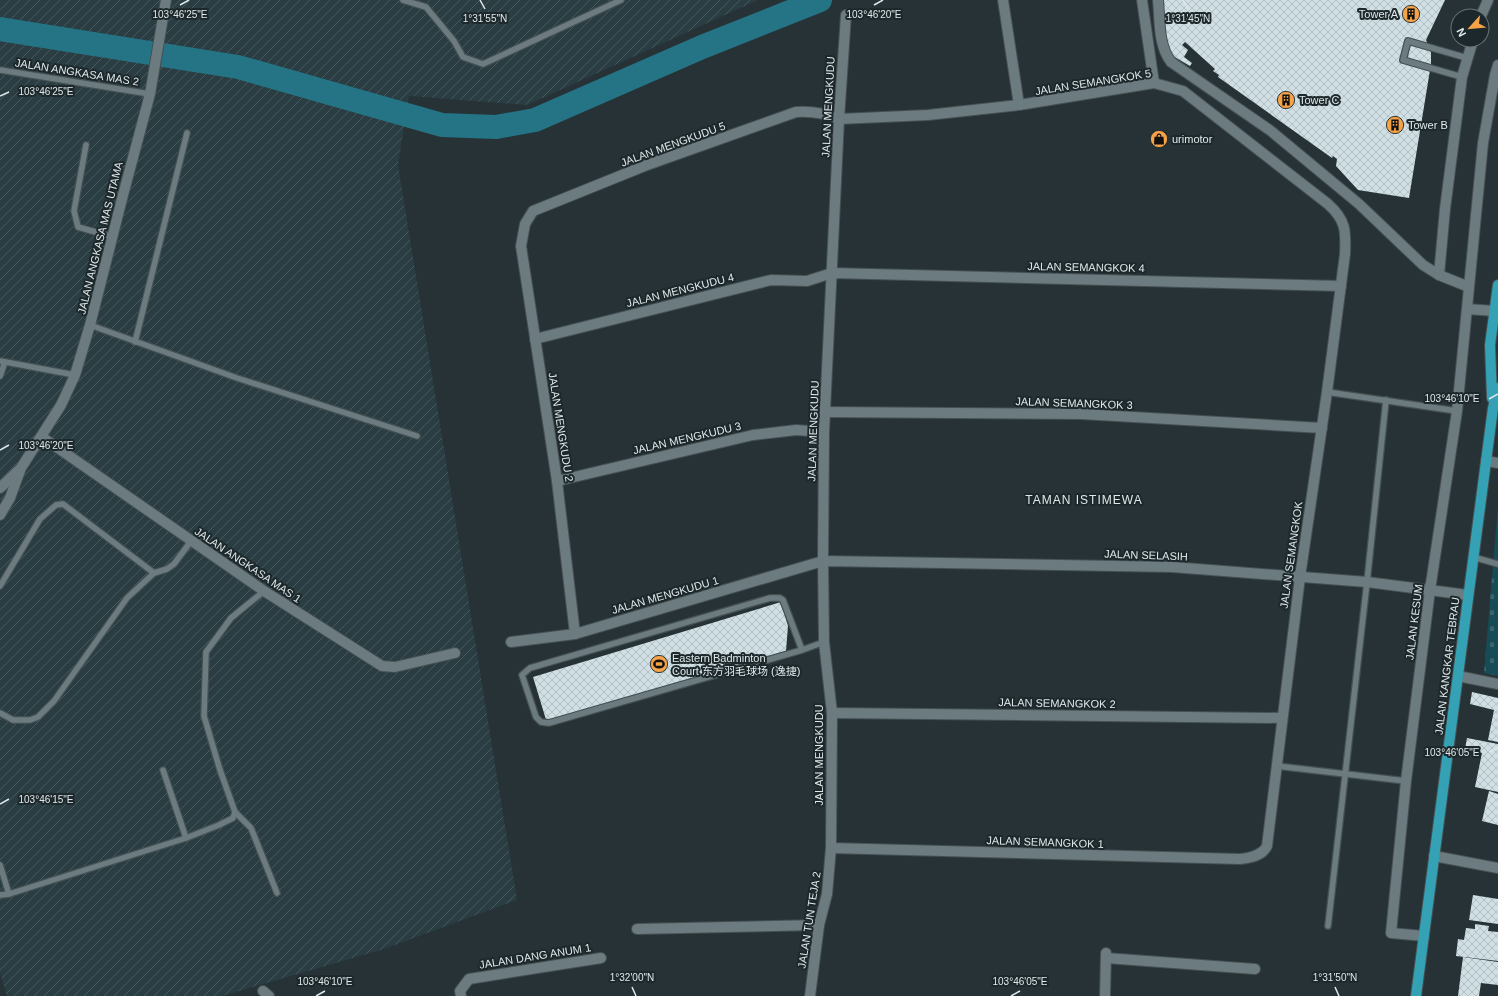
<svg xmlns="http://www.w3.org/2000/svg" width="1498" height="996" font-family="Helvetica,'Noto Sans SC',sans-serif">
<defs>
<pattern id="industrial-furrows" width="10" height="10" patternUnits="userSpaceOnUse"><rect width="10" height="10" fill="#293d42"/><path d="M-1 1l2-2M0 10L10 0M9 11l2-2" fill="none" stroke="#48595d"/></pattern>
<pattern id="cemetery-stones" width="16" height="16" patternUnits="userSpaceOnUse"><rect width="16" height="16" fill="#174b56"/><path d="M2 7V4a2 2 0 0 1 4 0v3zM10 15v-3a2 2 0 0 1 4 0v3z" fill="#38656e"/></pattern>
<pattern id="building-cross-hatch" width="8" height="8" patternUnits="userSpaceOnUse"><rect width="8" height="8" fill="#cfdfe3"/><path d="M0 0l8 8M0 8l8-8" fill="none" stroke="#b3c0c4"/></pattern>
</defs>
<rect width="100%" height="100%" fill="#263236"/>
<polygon fill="url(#industrial-furrows)" points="0,0 758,0 527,105 409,96 398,165 517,900 384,949 222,996 7,996 0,973"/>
<polygon fill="url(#cemetery-stones)" points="1498,505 1498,676 1484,673"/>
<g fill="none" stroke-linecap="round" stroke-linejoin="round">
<polyline stroke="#257485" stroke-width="24" points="0,29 238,67 442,125 496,127 535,120 702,47 820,0"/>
</g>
<g fill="url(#building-cross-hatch)">
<polygon points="1161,0 1445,0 1426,40 1431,53 1431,64 1409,198 1358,190 1336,166 1337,159 1333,156 1332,158 1218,77 1219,75 1213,71 1215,69 1185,42 1182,45 1188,50 1184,57 1192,63 1190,66 1166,52"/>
<polygon points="781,602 788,626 786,651 547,723 533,677"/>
<polygon points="1472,692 1498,698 1498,742 1488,740 1494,710 1470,704"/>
<polygon points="1467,738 1498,744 1498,792 1475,787 1482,753 1465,749"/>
<polygon points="1489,791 1498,794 1498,825 1482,821"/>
<polygon points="1473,895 1498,899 1498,924 1469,920"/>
<polygon points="1475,924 1489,926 1488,931 1498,932 1498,961 1456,956 1458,939 1464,940 1466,928 1475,929"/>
<polygon points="1463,957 1498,962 1498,985 1481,983 1479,996 1458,996"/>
</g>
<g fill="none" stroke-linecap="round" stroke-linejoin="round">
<defs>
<g id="lane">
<polyline points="403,0 426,7 454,41 463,57 483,64 621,0"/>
<polyline points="0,70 150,94"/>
<polyline points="1462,77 1403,60 1408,41 1467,58"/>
<polyline points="86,145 74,211 78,227 113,237"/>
<polyline points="90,325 237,378 417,436"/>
<polyline points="135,342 187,133"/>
<polyline points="0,361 75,375"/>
<polyline points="0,376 5,362"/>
<polyline points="1327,392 1457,411"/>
<polyline points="1473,557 1498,564"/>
<polyline points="0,586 40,519 56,505 63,504 154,573"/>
<polyline points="802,650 549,723 541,722 536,717 522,675 530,668 770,598 780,598 783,600 802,650 824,642"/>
<polyline points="0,713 13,720 30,720 38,717 54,701 127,598 154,573 167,569 174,564 191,541"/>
<polyline points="1277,766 1406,781"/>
<polyline points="163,770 186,838"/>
<polyline points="235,812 251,828 277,893"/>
<polyline points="0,865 9,894 186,838 219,825 233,818 235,812 220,770 204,716 206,652 231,618 264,591"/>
<polyline points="0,895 9,894"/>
<polyline points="1328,926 1367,582 1386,400"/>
</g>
<g id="street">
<polyline points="1003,0 1019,105"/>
<polyline points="1142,0 1154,83"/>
<path d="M1158 0C1160 21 1158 45 1171 62L1271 131 1359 204 1423 265 1439 275 1469 287"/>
<polyline points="1481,16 1488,0"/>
<polyline points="1439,275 1445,209 1462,77 1473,40"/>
<polyline points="1467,309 1495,311"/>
<polyline points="535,339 771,280 807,281 832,273 1341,286"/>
<polyline points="825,412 1081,414 1322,428"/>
<polyline points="42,437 264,591 382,666 395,667 455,653"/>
<polyline points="1486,461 1498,463"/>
<polyline points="557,481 753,435 796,430 824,432"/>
<path d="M575 634 557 481 521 246 525 224 533 211 647 165 796 112C811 111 825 113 839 119L928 115 1019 105 1154 83 1183 91 1328 204C1346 220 1346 231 1345 254L1327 392 1300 577 1267 846C1262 856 1250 858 1240 859L831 848"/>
<polyline points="511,642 575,634 823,561 1172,567 1367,582 1468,595"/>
<polyline points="1458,676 1498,684"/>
<polyline points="832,713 1282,718"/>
<polyline points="637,929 819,925"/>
<polyline points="1424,936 1391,933 1406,781 1430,590 1457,411 1483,143 1495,75 1498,65"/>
<polyline points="1106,958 1255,969"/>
<polyline points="263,991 269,996"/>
<polyline points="461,996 460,991 469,979 601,958"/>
<polyline points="810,996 819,925 827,894 831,848 832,713 824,642 823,561 824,432 839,119 846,15"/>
<polyline points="1105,996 1106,953"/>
</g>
<g id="secondary">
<polyline points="0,488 19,470"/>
<polyline points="0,515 10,498 21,468 61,405 75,375 90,325 123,195 150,94 166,0"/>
<polyline points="1434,856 1498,868"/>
</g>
<g id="primary">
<polyline points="1492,398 1490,345 1498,285"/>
<polyline points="1416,996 1493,408 1498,388"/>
</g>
</defs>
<use href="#lane" stroke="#455052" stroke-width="8"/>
<use href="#street" stroke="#455052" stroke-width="12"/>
<use href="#secondary" stroke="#455052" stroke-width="12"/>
<use href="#primary" stroke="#455052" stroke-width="12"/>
<use href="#lane" stroke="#6c7b7f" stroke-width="5.5"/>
<use href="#street" stroke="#6c7b7f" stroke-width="10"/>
<use href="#secondary" stroke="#6c7b7f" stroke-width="10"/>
<use href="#primary" stroke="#34a1b4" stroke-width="10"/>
</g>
<path fill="none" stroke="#e0e8ea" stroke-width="1.5" d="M480 0 485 9M1183 0 1188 9M180 5 189 0M874 5 883 0M0 96 9 92M1489 399 1498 394M0 450 9 445M1489 752 1498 748M0 804 9 799M632 987 636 996M1335 987 1339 996M316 996 325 991M1011 996 1020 991"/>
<defs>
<symbol id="building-disc" viewBox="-11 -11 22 22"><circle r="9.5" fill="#f6a247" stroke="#1c282b"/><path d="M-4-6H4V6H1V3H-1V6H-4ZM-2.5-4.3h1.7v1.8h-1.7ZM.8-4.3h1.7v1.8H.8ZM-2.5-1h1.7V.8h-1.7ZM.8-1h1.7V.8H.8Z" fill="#111"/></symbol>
<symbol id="shop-disc" viewBox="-11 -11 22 22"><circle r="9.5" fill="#f6a247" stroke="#1c282b"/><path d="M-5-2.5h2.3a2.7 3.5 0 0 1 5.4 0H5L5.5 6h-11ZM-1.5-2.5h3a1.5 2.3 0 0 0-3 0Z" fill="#111"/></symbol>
<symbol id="stadium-disc" viewBox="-11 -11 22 22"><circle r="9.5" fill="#f6a247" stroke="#1c282b"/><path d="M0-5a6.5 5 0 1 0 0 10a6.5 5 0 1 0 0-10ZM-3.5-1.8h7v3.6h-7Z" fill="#111"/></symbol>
</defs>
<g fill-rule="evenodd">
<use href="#building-disc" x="1401" y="4" width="20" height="20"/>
<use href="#building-disc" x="1276" y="90" width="20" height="20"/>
<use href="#building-disc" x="1385" y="115" width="20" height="20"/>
<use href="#shop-disc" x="1149" y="129" width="20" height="20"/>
<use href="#stadium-disc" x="649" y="654" width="20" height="20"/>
</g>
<g text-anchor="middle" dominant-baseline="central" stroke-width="4" stroke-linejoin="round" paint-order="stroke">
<g font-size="11" fill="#e0e8ea" stroke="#1c282b" text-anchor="start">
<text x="1398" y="14" text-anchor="end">Tower A</text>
<text x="1299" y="100">Tower C</text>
<text x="1408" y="125">Tower B</text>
<text x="1172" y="139">urimotor</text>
<text x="672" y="658">Eastern Badminton<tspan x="672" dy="13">Court 东方羽毛球场 (逸捷)</tspan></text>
</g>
<g font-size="11" fill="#e0e8ea" stroke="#1c282b">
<text transform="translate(77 72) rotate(9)">JALAN ANGKASA MAS 2</text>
<text transform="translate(1093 82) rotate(-9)">JALAN SEMANGKOK 5</text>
<text transform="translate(828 107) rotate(-87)">JALAN MENGKUDU</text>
<text transform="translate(673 144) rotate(-20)">JALAN MENGKUDU 5</text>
<text transform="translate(100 238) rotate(-76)">JALAN ANGKASA MAS UTAMA</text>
<text transform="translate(1086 267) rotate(1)">JALAN SEMANGKOK 4</text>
<text transform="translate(680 290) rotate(-14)">JALAN MENGKUDU 4</text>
<text transform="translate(1074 403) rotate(2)">JALAN SEMANGKOK 3</text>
<text transform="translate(561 427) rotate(81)">JALAN MENGKUDU 2</text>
<text transform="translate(813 431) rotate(-88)">JALAN MENGKUDU</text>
<text transform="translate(687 438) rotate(-13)">JALAN MENGKUDU 3</text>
<text transform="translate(1146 555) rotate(2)">JALAN SELASIH</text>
<text transform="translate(1291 555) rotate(-82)">JALAN SEMANGKOK</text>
<text transform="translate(248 565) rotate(34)">JALAN ANGKASA MAS 1</text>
<text transform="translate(665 595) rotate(-16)">JALAN MENGKUDU 1</text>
<text transform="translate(1414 622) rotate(-83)">JALAN KESUM</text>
<text transform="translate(1447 666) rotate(-83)">JALAN KANGKAR TEBRAU</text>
<text transform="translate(1057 703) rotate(1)">JALAN SEMANGKOK 2</text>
<text transform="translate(819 755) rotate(-90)">JALAN MENGKUDU</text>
<text transform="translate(1045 842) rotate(2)">JALAN SEMANGKOK 1</text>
<text transform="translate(809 920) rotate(-81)">JALAN TUN TEJA 2</text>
<text transform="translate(535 956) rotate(-9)">JALAN DANG ANUM 1</text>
</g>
<g font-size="12" letter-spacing="1" fill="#e0e8ea" stroke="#1c282b">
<text x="1084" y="500">TAMAN ISTIMEWA</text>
</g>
</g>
<g font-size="10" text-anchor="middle" fill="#e0e8ea" stroke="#1c282b" stroke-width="4" stroke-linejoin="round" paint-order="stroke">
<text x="180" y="18">103°46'25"E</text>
<text x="874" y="18">103°46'20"E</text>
<text x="485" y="22">1°31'55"N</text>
<text x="1188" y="22">1°31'45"N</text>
<text x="46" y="95">103°46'25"E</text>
<text x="1452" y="402">103°46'10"E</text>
<text x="46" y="449">103°46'20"E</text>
<text x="1452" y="756">103°46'05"E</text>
<text x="46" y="803">103°46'15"E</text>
<text x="632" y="981">1°32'00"N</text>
<text x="1335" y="981">1°31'50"N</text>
<text x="325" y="985">103°46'10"E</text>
<text x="1020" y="985">103°46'05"E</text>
</g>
<g transform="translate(1470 28) rotate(243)"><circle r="19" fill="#1c282b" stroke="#6a7577"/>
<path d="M0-3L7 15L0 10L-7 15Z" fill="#f6a247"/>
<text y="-6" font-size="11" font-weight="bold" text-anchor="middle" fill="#e0e8ea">N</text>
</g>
</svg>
